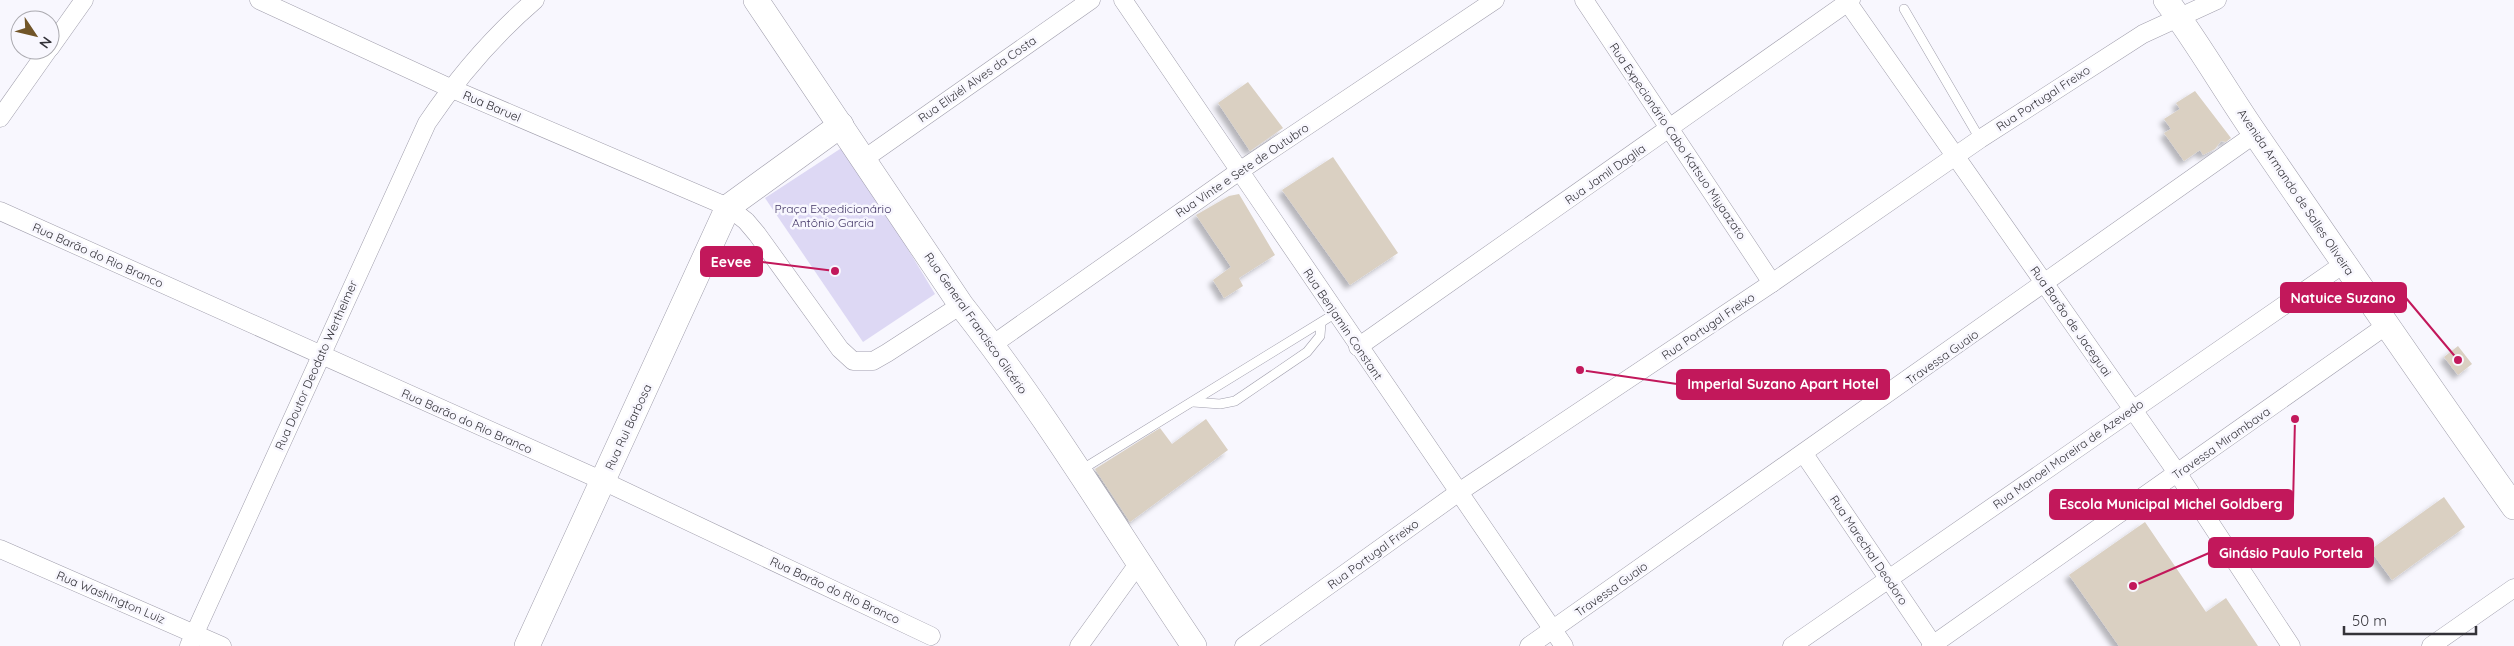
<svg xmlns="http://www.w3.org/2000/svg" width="2514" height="646" font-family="Quicksand,sans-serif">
<defs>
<filter id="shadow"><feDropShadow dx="-4.5" dy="4.5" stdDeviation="2.5" flood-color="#0004"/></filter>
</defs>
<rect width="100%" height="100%" fill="#f8f7fe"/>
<polygon fill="#ddd8f4" points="843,147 865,178 935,294 863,342 765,198"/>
<g fill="#dad0c2" filter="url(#shadow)">
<polygon points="1248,82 1283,128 1250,151 1218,103"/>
<polygon points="2195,91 2231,138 2226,142 2221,141 2215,149 2203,155 2200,150 2184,161 2164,133 2171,129 2164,119 2180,109 2176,103"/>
<polygon points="1333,157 1398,253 1350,285 1282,190"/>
<polygon points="1239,194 1275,255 1239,278 1243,286 1224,298 1213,280 1231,267 1196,215 1229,196"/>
<polygon points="2458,346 2472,364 2458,375 2444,357"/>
<polygon points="1206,419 1228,450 1130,522 1095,469 1160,428 1172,444"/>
<polygon points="2444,497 2465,527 2392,580 2370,550"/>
<polygon points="2145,522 2206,612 2226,598 2258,646 2119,646 2069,575"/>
</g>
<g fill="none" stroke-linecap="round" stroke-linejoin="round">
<defs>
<g id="lane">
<polyline points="1904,9 1980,139"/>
<polyline points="1193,402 1220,404 1235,401 1307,352 1320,336 1321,323"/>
<polyline points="1081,470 1336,313"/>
</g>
<g id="street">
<polyline points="259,0 450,88 728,207 746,221 757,234 840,349 853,361 873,361 887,353 961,305"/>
<polyline points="1123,0 1564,646"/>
<polyline points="1584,0 1772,283"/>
<polyline points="1846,0 2178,474 2291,646"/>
<polyline points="50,48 84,0"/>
<polyline points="0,118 48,50"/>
<polyline points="864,159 1091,0"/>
<polyline points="0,211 603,481 931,636"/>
<polyline points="992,345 1238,172 1495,0"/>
<polyline points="1358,347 1851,0"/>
<polyline points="1804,454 1934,646"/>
<polyline points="0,549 222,646"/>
<path d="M189 646 427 123C458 77 492 37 535 0"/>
<polyline points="1079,646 1138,564"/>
<polyline points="1244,646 1459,492 1772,283 1980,139 2143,34 2217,0"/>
<polyline points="1529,646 2255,134"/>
<polyline points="1792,646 2345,263"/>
<polyline points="1931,646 2387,325"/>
<polyline points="2431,646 2514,588"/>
</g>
<g id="secondary">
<path d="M756 0 961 305C1046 413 1117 532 1194 646"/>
<path d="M2166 0C2198 43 2225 90 2256 135 2341 259 2427 384 2514 507"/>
<polyline points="527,646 728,207 841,125"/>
</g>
</defs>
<use href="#lane" stroke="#a09eac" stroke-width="10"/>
<use href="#street" stroke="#a09eac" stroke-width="19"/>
<use href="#secondary" stroke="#a09eac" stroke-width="26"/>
<use href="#lane" stroke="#fff" stroke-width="9"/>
<use href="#street" stroke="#fff" stroke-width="18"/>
<use href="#secondary" stroke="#fff" stroke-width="25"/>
</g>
<g text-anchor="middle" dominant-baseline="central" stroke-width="5" stroke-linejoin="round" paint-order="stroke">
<g font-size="12" fill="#343339" stroke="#f8f7fe">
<text transform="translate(977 79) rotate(-35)">Rua Eliziél Alves da Costa</text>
<text transform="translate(2043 98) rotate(-33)">Rua Portugal Freixo</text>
<text transform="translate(492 106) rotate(23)">Rua Baruel</text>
<text transform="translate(1678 141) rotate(56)">Rua Expecionário Cabo Katsuo Miyaazato</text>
<text transform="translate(1242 170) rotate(-34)">Rua Vinte e Sete de Outubro</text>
<text transform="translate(1605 174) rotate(-35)">Rua Jamil Daglia</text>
<text transform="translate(2296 192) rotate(56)">Avenida Armando de Salles Oliveira</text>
<text transform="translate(98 255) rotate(24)">Rua Barão do Rio Branco</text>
<text transform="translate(2071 321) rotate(55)">Rua Barão de Jaceguai</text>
<text transform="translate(976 323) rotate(55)">Rua General Francisco Glicério</text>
<text transform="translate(1343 324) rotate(56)">Rua Benjamin Constant</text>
<text transform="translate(1708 326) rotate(-34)">Rua Portugal Freixo</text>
<text transform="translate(1942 357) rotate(-35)">Travessa Guaio</text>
<text transform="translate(316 365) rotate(-66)">Rua Doutor Deodato Wertheimer</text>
<text transform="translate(467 421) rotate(24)">Rua Barão do Rio Branco</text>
<text transform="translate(628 427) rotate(-65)">Rua Rui Barbosa</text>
<text transform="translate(2221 443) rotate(-35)">Travessa Mirambava</text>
<text transform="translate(2068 454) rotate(-35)">Rua Manoel Moreira de Azevedo</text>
<text transform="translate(1869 550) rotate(56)">Rua Marechal Deodoro</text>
<text transform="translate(1373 554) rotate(-36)">Rua Portugal Freixo</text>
<text transform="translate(1611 589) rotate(-35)">Travessa Guaio</text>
<text transform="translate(835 590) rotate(25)">Rua Barão do Rio Branco</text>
<text transform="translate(111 597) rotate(23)">Rua Washington Luiz</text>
</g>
<g font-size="12" fill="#413565" stroke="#f8f7fe">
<text x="833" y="208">Praça Expedicionário<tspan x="833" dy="14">Antônio Garcia</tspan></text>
</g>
</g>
<path fill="none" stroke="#c2185b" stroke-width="2" d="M835 271L762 262M2458 360L2406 298M1580 370L1677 384M2295 419L2293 505M2133 586L2209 553"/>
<g fill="#c2185b" stroke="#f8f7fe" stroke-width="2">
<circle cx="835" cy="271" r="5"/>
<circle cx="2458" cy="360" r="5"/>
<circle cx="1580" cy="370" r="5"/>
<circle cx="2295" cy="419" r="5"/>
<circle cx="2133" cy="586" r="5"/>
</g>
<g fill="#c2185b" stroke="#c2185b" stroke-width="2">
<rect x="701" y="247" width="61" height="29" rx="5"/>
<rect x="2281" y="283" width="125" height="29" rx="5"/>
<rect x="1677" y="370" width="212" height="29" rx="5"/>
<rect x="2050" y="490" width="243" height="29" rx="5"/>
<rect x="2209" y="538" width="164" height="29" rx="5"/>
</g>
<g font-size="14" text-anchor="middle" font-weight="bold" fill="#fff">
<text x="731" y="267">Eevee</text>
<text x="2343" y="303">Natuice Suzano</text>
<text x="1783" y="389">Imperial Suzano Apart Hotel</text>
<text x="2171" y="509">Escola Municipal Michel Goldberg</text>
<text x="2291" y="558">Ginásio Paulo Portela</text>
</g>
<g transform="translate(35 35) rotate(125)"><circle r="24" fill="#f8f7fe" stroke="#aaa9af"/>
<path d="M0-4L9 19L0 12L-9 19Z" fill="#715528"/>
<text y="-8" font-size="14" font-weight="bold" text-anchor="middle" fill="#343339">N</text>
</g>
<path d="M2344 626v8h132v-8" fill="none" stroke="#343339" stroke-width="2.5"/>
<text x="2352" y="626" font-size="15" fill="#343339" stroke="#f8f7fe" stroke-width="4" paint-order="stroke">50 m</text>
</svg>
